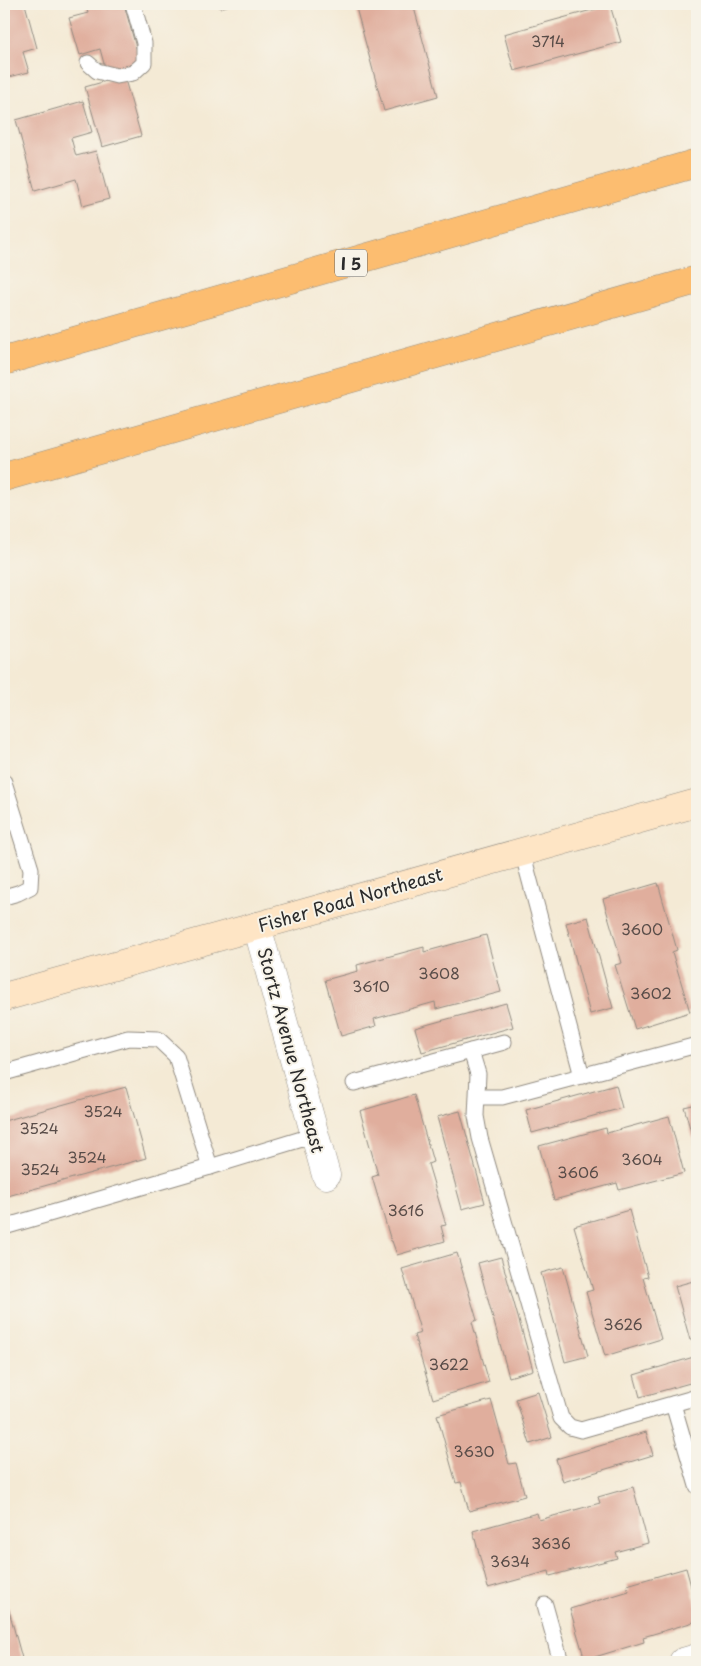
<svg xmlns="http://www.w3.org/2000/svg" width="701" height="1666" font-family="'Playpen Sans',sans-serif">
<rect width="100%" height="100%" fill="#f7f3e8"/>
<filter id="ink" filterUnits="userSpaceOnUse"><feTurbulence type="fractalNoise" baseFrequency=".02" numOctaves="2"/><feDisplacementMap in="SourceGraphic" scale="10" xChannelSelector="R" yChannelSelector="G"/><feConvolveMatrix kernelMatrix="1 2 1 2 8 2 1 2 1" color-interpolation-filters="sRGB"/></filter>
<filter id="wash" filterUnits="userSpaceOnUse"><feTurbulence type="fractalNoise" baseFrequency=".0096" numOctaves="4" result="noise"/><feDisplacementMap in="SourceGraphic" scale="20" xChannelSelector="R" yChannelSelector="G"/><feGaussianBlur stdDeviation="1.12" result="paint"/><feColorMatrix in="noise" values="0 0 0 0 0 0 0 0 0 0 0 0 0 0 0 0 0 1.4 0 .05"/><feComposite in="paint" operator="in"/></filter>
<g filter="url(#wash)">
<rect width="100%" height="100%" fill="#f4ead5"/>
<g id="blocks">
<g fill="#e0ae9d">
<polygon points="4,4 25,4 37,48 23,52 29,72 5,78"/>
<polygon points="85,4 124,4 140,62 106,71 100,49 80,55 69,18 88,13"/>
<polygon points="219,4 233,4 220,8"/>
<polygon points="355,4 413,4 438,96 384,111"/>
<polygon points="557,4 575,4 558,9"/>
<polygon points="610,5 621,42 514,71 504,34"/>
<polygon points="124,76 141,136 102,147 85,87"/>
<polygon points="83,101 92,132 71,138 76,156 96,151 109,199 83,206 76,179 35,191 16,120"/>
<polygon points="658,883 677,950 672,952 690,1012 635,1029 615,965 622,963 603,899"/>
<polygon points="588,917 613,1008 590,1014 566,923"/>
<polygon points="486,935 501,992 436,1009 435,1002 374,1019 376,1026 341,1036 325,980 358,971 357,965 424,947 424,952"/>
<polygon points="506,1003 513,1027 422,1052 415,1028"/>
<polygon points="616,1085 622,1108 532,1133 526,1110"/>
<polygon points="126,1087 146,1158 4,1197 4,1121"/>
<polygon points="414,1095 433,1162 428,1164 446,1225 441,1226 445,1241 397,1255 392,1241 391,1241 372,1177 378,1175 360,1111"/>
<polygon points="697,1104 697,1153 684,1107"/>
<polygon points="460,1111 485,1203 462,1209 437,1117"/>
<polygon points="669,1116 684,1173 619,1190 617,1183 554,1200 539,1146 606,1128 607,1133"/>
<polygon points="629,1210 648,1277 643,1278 661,1339 605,1356 586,1292 593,1290 574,1226"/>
<polygon points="457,1253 477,1320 472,1322 489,1382 433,1399 414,1335 421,1333 402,1269"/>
<polygon points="501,1257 533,1370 509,1377 478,1263"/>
<polygon points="563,1267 588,1356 565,1362 541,1273"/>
<polygon points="697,1280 697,1338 690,1340 675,1286"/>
<polygon points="697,1356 697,1381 640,1397 634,1375"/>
<polygon points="538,1392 552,1437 530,1444 516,1399"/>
<polygon points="491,1400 509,1464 516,1463 525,1496 469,1511 461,1482 456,1483 437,1415"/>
<polygon points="646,1432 653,1455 563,1482 556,1459"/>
<polygon points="633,1487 648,1543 615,1552 617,1558 550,1576 549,1571 488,1588 473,1531 537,1513 539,1520 600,1503 598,1497"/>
<polygon points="686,1568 697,1608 697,1621 643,1637 644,1642 585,1660 570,1609 629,1591 627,1585"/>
<polygon points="8,1607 23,1662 4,1662 4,1608"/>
</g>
</g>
</g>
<g filter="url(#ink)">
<use href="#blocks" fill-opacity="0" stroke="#908a80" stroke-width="1"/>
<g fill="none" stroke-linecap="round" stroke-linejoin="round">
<defs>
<g id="lane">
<polyline points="88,63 97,71 117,76 133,73 144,63 144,43 133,4"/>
<polyline points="4,782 31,869 30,887 18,893 4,897"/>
<polyline points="522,851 582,1076"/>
<polyline points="471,1051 478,1074 476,1116 480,1138 561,1418 570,1427 581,1430 697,1397"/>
<polyline points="4,1073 128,1038 158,1039 176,1056 210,1167"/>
<polyline points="354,1083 504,1042"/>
<polyline points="478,1097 502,1097 697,1045"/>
<polyline points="4,1227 210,1167 315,1135"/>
<polyline points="673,1404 697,1486"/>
<polyline points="545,1605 561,1662"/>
</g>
<g id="street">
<polyline points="257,926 326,1175"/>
<polyline points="683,1662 697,1658"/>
</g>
<polyline id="secondary" points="4,997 697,803"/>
<g id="highway">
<polyline points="4,361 697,163"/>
<polyline points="4,477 697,280"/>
</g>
</defs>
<use href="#lane" stroke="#908a80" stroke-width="17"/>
<use href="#street" stroke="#908a80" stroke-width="29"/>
<use href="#secondary" stroke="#908a80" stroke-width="29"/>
<use href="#highway" stroke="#908a80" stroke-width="29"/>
<use href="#lane" stroke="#fff" stroke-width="15"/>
<use href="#street" stroke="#fff" stroke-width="28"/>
<use href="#secondary" stroke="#fee5c5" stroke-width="28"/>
<use href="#highway" stroke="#fcbd6f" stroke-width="28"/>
</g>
</g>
<g text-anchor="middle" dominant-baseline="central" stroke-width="4" stroke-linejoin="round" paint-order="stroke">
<g font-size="15" fill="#584c48">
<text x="548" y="40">3714</text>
<text x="642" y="928">3600</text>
<text x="439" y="972">3608</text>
<text x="371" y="985">3610</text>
<text x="651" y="992">3602</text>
<text x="103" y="1110">3524</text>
<text x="39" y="1127">3524</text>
<text x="87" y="1156">3524</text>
<text x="642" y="1158">3604</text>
<text x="40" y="1168">3524</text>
<text x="578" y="1171">3606</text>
<text x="406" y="1209">3616</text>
<text x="623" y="1323">3626</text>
<text x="449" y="1363">3622</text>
<text x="474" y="1450">3630</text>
<text x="551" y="1542">3636</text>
<text x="510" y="1560">3634</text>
</g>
<rect fill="#f7f3e8" stroke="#686764" stroke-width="1" x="335" y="249.5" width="32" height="27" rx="4"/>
<g font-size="16" font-weight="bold" fill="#2b2b2b">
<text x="351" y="263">I 5</text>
</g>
<g font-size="18" fill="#2b2b2b" stroke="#f7f3e8">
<text transform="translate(350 899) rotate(-16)">Fisher Road Northeast</text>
<text transform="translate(292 1050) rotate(75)">Stortz Avenue Northeast</text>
</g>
</g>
<rect width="701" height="1666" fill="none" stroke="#f7f3e8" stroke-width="20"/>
</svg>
